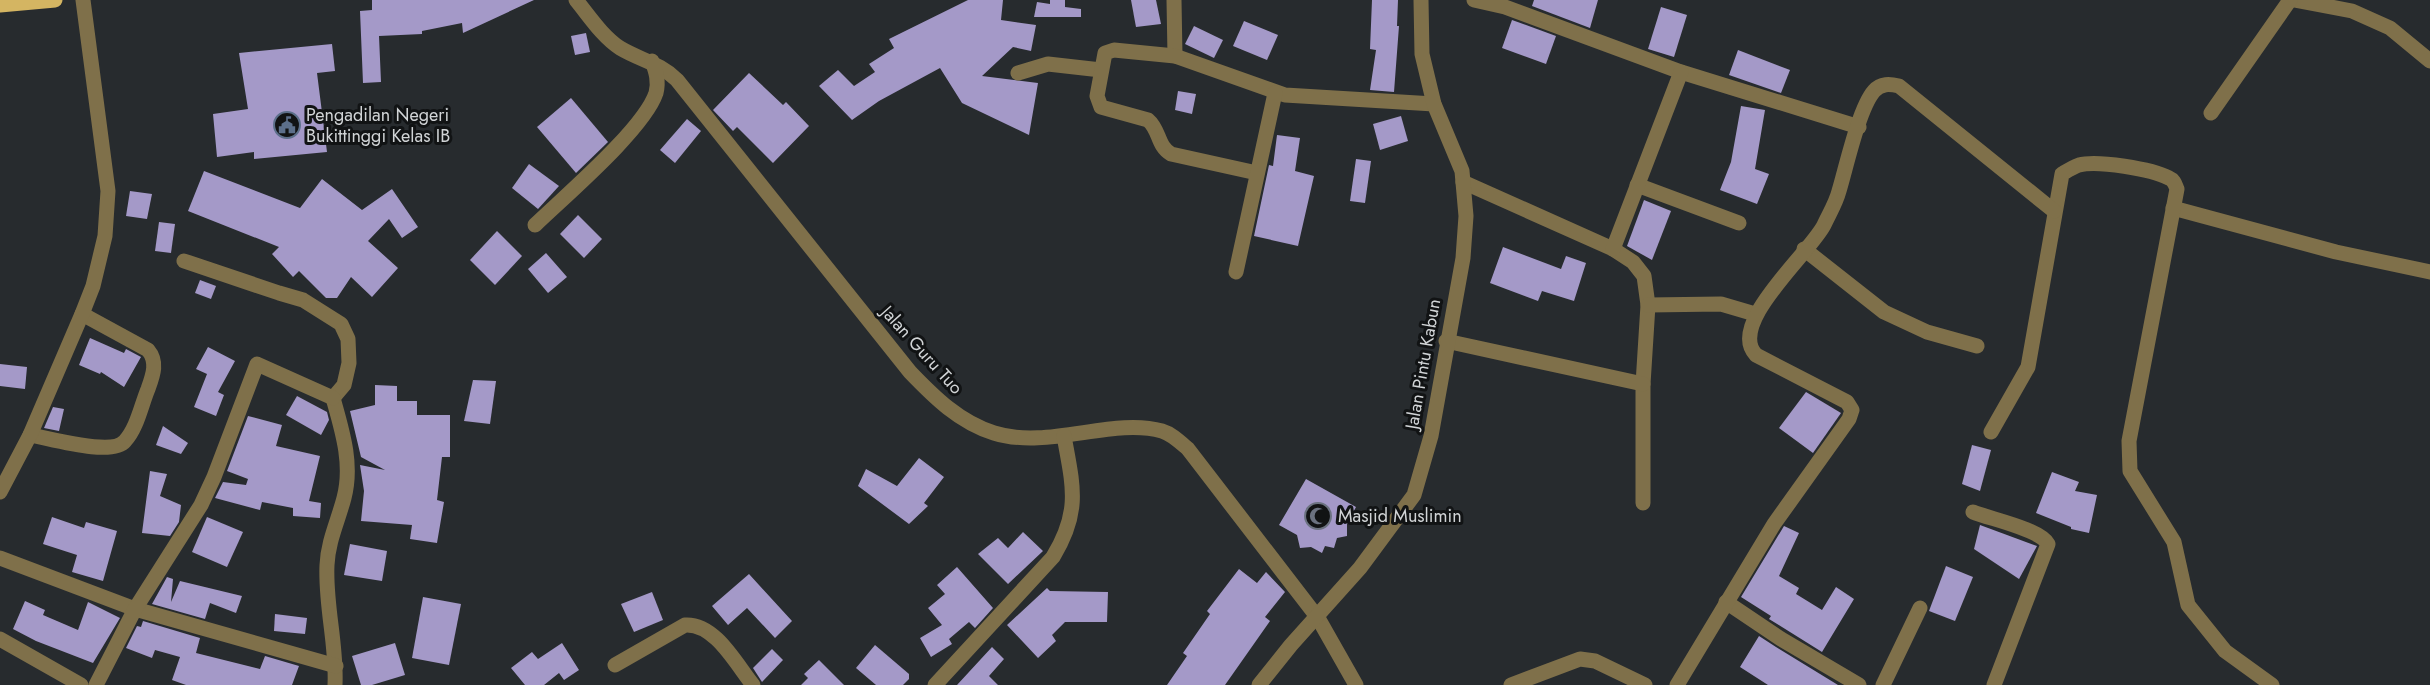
<svg xmlns="http://www.w3.org/2000/svg" width="2430" height="685" font-family="Jost,sans-serif">
<rect width="100%" height="100%" fill="#272b2e"/>
<g fill="#a499c8">
<polygon points="372,0 534,0 463,33 462,23 422,31 422,34 379,36 381,82 363,83 360,11 372,10"/>
<polygon points="968,0 1003,0 1001,20 1036,25 1031,51 1013,47 982,76 1038,83 1029,135 962,103 940,68 879,101 852,120 819,86 838,70 854,86 875,72 869,64 894,48 889,39"/>
<polygon points="1050,0 1065,0 1065,7 1081,9 1081,17 1034,17 1037,2 1050,4"/>
<polygon points="1131,0 1156,0 1161,24 1136,27"/>
<polygon points="1372,0 1398,0 1397,26 1399,26 1394,92 1370,90 1376,50 1370,49"/>
<polygon points="1534,0 1598,0 1590,28 1532,6"/>
<polygon points="1661,7 1687,15 1674,57 1648,49"/>
<polygon points="1512,20 1556,36 1546,64 1502,48"/>
<polygon points="1244,21 1278,35 1267,60 1233,46"/>
<polygon points="1194,26 1223,40 1214,58 1185,44"/>
<polygon points="586,33 590,52 575,55 571,36"/>
<polygon points="332,44 335,71 317,73 327,152 254,159 254,152 217,157 213,114 248,109 239,53"/>
<polygon points="1738,50 1790,70 1781,93 1729,75"/>
<polygon points="749,73 783,105 786,102 809,126 773,163 737,127 733,131 713,110"/>
<polygon points="1178,91 1196,94 1192,114 1175,110"/>
<polygon points="571,98 608,142 576,173 537,127"/>
<polygon points="1741,106 1765,110 1755,169 1769,174 1757,204 1720,190 1731,162"/>
<polygon points="1401,116 1408,141 1380,150 1373,124"/>
<polygon points="687,119 701,131 675,163 660,150"/>
<polygon points="1277,135 1300,138 1295,171 1314,176 1298,246 1254,236 1269,165 1273,166"/>
<polygon points="1356,159 1371,161 1365,203 1350,201"/>
<polygon points="529,164 559,186 538,209 512,188"/>
<polygon points="204,171 300,208 322,179 362,210 392,189 418,227 402,238 389,219 368,241 398,268 372,297 351,277 337,298 326,298 299,271 293,277 272,254 279,247 188,211"/>
<polygon points="130,191 152,194 147,219 126,216"/>
<polygon points="1644,200 1671,211 1652,260 1627,246"/>
<polygon points="578,215 602,239 584,258 560,234"/>
<polygon points="159,222 175,224 171,253 155,251"/>
<polygon points="497,231 522,256 495,285 470,260"/>
<polygon points="1503,247 1561,269 1566,256 1586,263 1574,301 1542,291 1538,301 1490,283"/>
<polygon points="546,253 567,277 548,293 528,269"/>
<polygon points="200,280 216,286 211,299 195,293"/>
<polygon points="90,338 124,353 126,349 141,357 124,387 101,372 100,374 79,365"/>
<polygon points="208,347 235,361 218,392 224,395 216,416 194,407 207,374 196,369"/>
<polygon points="0,364 27,367 25,389 0,386"/>
<polygon points="473,380 496,381 490,424 464,421"/>
<polygon points="375,385 397,386 397,401 417,401 417,415 450,415 450,457 442,457 437,500 444,502 437,543 410,539 412,525 361,521 364,491 360,465 385,470 361,457 350,411 375,405"/>
<polygon points="1806,392 1841,413 1813,453 1779,428"/>
<polygon points="297,396 327,412 329,420 321,435 286,415"/>
<polygon points="53,407 64,409 59,431 44,428"/>
<polygon points="248,416 282,425 276,446 320,456 309,501 321,503 320,518 293,516 293,508 262,502 260,510 215,498 223,482 246,485 248,479 227,471"/>
<polygon points="163,426 188,443 181,454 156,445"/>
<polygon points="1972,445 1991,450 1980,491 1962,484"/>
<polygon points="919,458 944,477 924,503 928,506 909,524 858,486 866,469 897,486"/>
<polygon points="150,471 167,474 160,496 181,505 179,522 170,536 142,533"/>
<polygon points="2052,472 2079,482 2075,491 2097,495 2089,533 2071,529 2071,527 2036,513"/>
<polygon points="1306,479 1356,507 1347,524 1347,536 1337,538 1334,548 1325,546 1322,553 1311,547 1300,548 1297,535 1279,525"/>
<polygon points="52,517 84,528 86,522 117,531 103,581 72,572 77,555 43,544"/>
<polygon points="207,517 243,532 227,567 192,552"/>
<polygon points="1980,525 2037,546 2019,579 1974,549"/>
<polygon points="1784,526 1799,533 1779,576 1799,588 1796,594 1822,610 1836,587 1854,599 1822,652 1769,619 1771,616 1741,597"/>
<polygon points="1023,532 1043,551 1008,584 978,554 998,538 1008,548"/>
<polygon points="350,544 387,551 382,581 344,575"/>
<polygon points="1946,566 1973,577 1955,621 1929,611"/>
<polygon points="957,567 993,608 975,628 969,622 949,639 952,644 931,657 920,638 942,625 928,608 945,594 937,585"/>
<polygon points="1239,569 1257,583 1266,572 1285,592 1265,617 1270,621 1225,685 1167,685 1187,656 1183,653 1210,614 1207,611"/>
<polygon points="749,574 792,621 775,638 747,608 728,625 712,606"/>
<polygon points="167,577 173,579 171,602 180,581 242,596 236,613 210,603 205,619 152,604"/>
<polygon points="1047,588 1050,591 1108,592 1107,622 1065,622 1052,635 1056,641 1038,658 1007,625"/>
<polygon points="652,592 663,620 634,632 621,604"/>
<polygon points="423,597 461,604 449,665 412,658"/>
<polygon points="25,601 45,610 43,615 78,630 88,602 120,618 93,663 36,641 13,629"/>
<polygon points="275,614 307,618 305,634 274,631"/>
<polygon points="143,621 200,638 196,653 260,669 265,656 299,666 292,685 186,685 172,680 180,657 155,650 152,658 126,648 137,626 141,627"/>
<polygon points="1759,636 1776,647 1838,685 1768,685 1740,667"/>
<polygon points="395,643 405,675 372,685 361,685 352,656"/>
<polygon points="562,643 579,670 564,680 559,673 544,685 525,685 511,668 532,652 538,659"/>
<polygon points="875,645 909,674 909,679 903,685 876,685 856,668"/>
<polygon points="992,647 1004,659 989,676 998,685 957,685"/>
<polygon points="772,649 783,660 762,682 753,668"/>
<polygon points="819,660 844,685 801,685 808,678 804,674"/>
</g>
<g fill="none" stroke-linecap="round" stroke-linejoin="round">
<g stroke="#7f704a" stroke-width="15">
<path d="M576 0C590 17 602 36 620 48 640 60 660 63 677 80L910 372C934 397 959 422 994 433 1048 450 1113 417 1162 431 1172 434 1180 442 1188 449L1318 618 1356 685"/>
<polyline points="1174,0 1175,56"/>
<polyline points="1474,0 1505,7 1681,72 1859,127"/>
<polyline points="2294,0 2352,11 2390,28 2430,61"/>
<polyline points="1018,73 1048,64 1101,70"/>
<polyline points="2211,113 2290,0"/>
<path d="M1257 173 1171 154C1157 146 1160 130 1148 120L1101 107 1097 96 1105 53 1114 50 1175 56 1285 95 1434 104"/>
<polyline points="1463,182 1613,249 1633,262 1644,276 1648,305 1643,384 1643,503"/>
<polyline points="1637,185 1739,223"/>
<polyline points="2173,208 2336,252 2430,272"/>
<path d="M535 225C565 196 644 129 656 93 659 81 656 72 652 61"/>
<polyline points="1613,249 1681,72"/>
<polyline points="1804,249 1884,312 1927,332 1977,346"/>
<polyline points="184,261 279,293 303,300 341,324 348,339 349,363 344,385 333,398"/>
<polyline points="1236,272 1275,93"/>
<polyline points="1648,305 1721,304 1755,314"/>
<polyline points="1446,341 1643,384"/>
<path d="M333 398C342 430 353 464 344 498 338 521 328 541 327 565 325 605 337 645 335 685"/>
<path d="M1991 432 2028 367 2062 174C2067 171 2073 167 2079 165 2097 160 2152 169 2169 178 2174 180 2175 184 2177 189L2129 441 2130 471 2174 542 2188 605 2225 651 2272 685"/>
<path d="M30 435C49 438 112 457 125 441 137 428 141 406 148 389 153 375 158 362 148 350L82 314"/>
<polyline points="0,492 30,435 82,314 93,286 105,236 108,191 83,0"/>
<path d="M1973 512C1990 519 2040 529 2048 544L1994 685"/>
<polyline points="0,558 135,609 336,666"/>
<polyline points="1726,602 1781,639 1859,685"/>
<polyline points="0,639 81,685"/>
<path d="M615 665 685 625C715 623 736 664 753 685"/>
<polyline points="96,685 135,609 201,505 214,477 257,364 333,398"/>
<path d="M935 685 1053 557C1081 511 1073 486 1064 436"/>
<polyline points="1259,685 1291,645 1360,568 1414,495 1431,436 1463,258 1466,216 1462,171 1434,104 1422,54 1421,0"/>
<polyline points="1511,685 1580,659 1595,661 1645,685"/>
<path d="M1677 685 1774 524 1849 419 1852 410 1847 402 1756 355C1726 324 1810 253 1824 225 1829 214 1836 203 1839 191 1846 168 1859 108 1874 91 1881 83 1890 84 1899 86L2054 211"/>
<polyline points="1883,685 1920,608"/>
</g>
<polyline stroke="#d4b562" stroke-width="15" points="0,5 55,0"/>
</g>
<defs>
<symbol id="civic-ring" viewBox="-11 -11 22 22"><circle r="9.5" fill="#111314" stroke="#5c6f8a" stroke-width="1.5"/><path d="M-.6-6.5H3V-4.5H.6V-3L4-1V1h2V6H-6V1h2V-1L-.6-3ZM-1.2 2.5V6h2.4V2.5Z" fill="#5c6f8a"/></symbol>
<symbol id="mosque-ring" viewBox="-11 -11 22 22"><circle r="9.5" fill="#111314" stroke="#6b7280" stroke-width="1.5"/><path d="M3.5-4.9A6 6 0 1 0 3.5 4.9A5 5 0 1 1 3.5-4.9Z" fill="#6b7280"/></symbol>
</defs>
<g fill-rule="evenodd">
<use href="#civic-ring" x="272" y="110" width="30" height="30"/>
<use href="#mosque-ring" x="1303" y="501" width="30" height="30"/>
</g>
<g text-anchor="middle" dominant-baseline="central" stroke-width="6" stroke-linejoin="round" paint-order="stroke">
<g font-size="18" fill="#d1d4d6" stroke="#111314" text-anchor="start">
<text x="306" y="115">Pengadilan Negeri<tspan x="306" dy="21">Bukittinggi Kelas IB</tspan></text>
<text x="1338" y="516">Masjid Muslimin</text>
</g>
<g font-size="18" fill="#d1d4d6" stroke="#111314">
<text transform="translate(922 350) rotate(48)">Jalan Guru Tuo</text>
<text transform="translate(1423 364) rotate(-80)">Jalan Pintu Kabun</text>
</g>
</g>
</svg>
